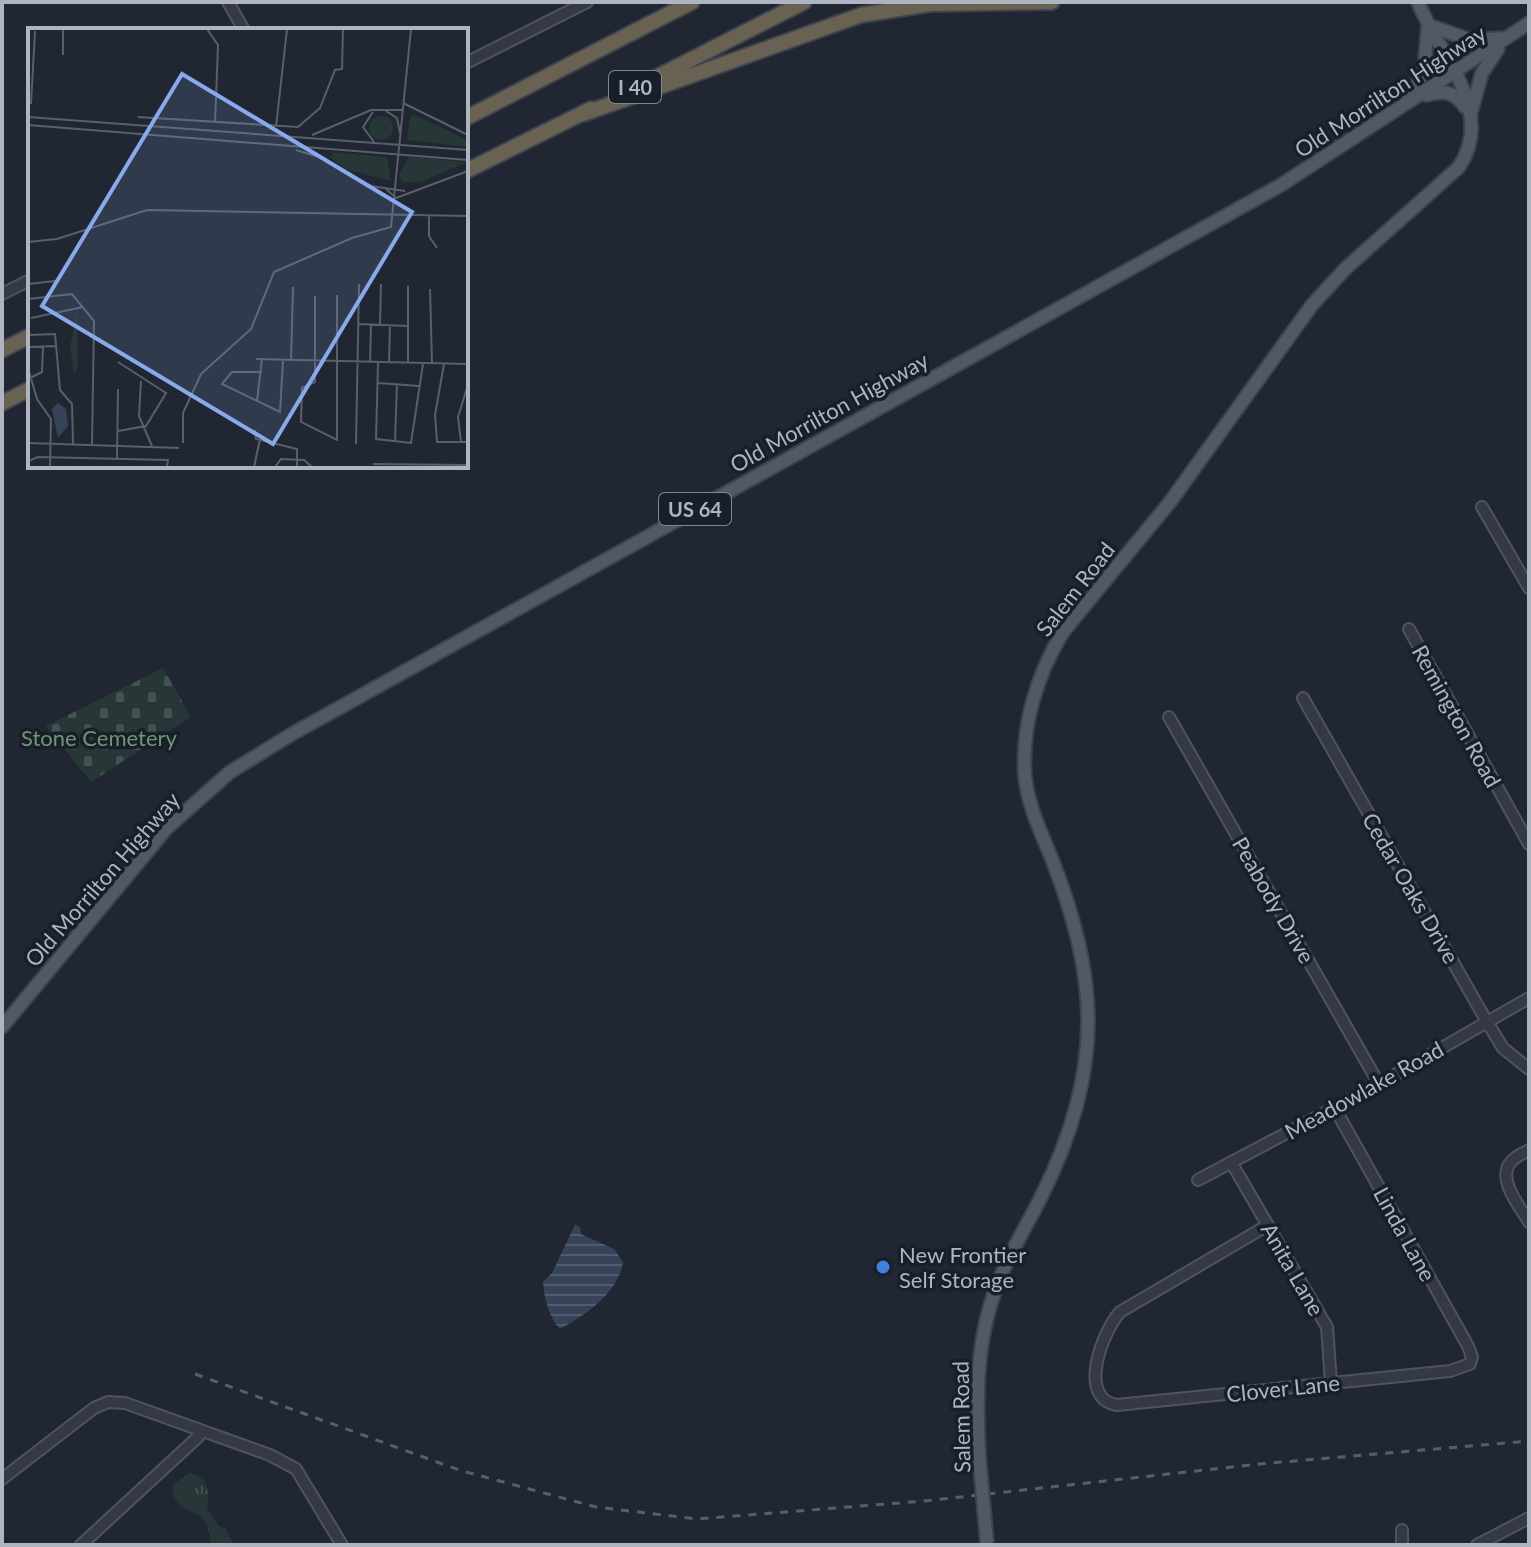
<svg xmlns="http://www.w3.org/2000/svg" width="1531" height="1547" font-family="Lato,sans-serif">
<defs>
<pattern id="grass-tufts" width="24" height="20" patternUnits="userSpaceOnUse" patternTransform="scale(2)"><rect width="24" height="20" fill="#273738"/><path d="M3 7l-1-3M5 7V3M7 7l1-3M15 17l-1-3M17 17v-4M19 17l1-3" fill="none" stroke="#445253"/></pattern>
<pattern id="cemetery-stones" width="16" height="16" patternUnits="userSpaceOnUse" patternTransform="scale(2)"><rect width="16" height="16" fill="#273738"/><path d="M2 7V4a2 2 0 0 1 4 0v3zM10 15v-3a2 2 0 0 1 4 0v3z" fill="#445253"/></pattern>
<pattern id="water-rules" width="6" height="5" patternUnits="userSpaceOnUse" patternTransform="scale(2)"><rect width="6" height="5" fill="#364358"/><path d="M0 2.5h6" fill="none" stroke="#515c6e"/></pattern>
</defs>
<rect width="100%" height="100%" fill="#212732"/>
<path fill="url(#grass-tufts)" d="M189 1473C210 1477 209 1492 207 1509L219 1526 225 1528 234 1545H211C207 1495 176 1525 172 1486Z"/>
<polygon fill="url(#cemetery-stones)" points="163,668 191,717 91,782 46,726"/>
<path fill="url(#water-rules)" d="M575 1225 580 1227 581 1234 614 1249 623 1262C618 1293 586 1315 560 1329 549 1318 544 1297 543 1282L552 1273Z"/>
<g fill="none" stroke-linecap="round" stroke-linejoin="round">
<defs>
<g id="minor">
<polyline points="228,2 244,30"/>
<polyline points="466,63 587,2"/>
<polyline points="2,294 30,280"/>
<polyline points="1482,507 1529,588"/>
<polyline points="1409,629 1529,844"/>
<polyline points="1303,698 1487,1022 1503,1048 1529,1069"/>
<polyline points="1169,717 1379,1084"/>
<path d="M1529 1150C1524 1153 1516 1156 1512 1161 1495 1177 1520 1207 1529 1222"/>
<polyline points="1231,1162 1327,1327 1331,1383"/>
<polyline points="1198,1180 1379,1084 1529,998"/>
<path d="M1268 1225 1120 1312C1103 1331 1076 1398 1117 1405L1450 1371 1470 1364 1472 1357 1468 1346 1334 1107"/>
<polyline points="2,1479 94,1408 108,1402 125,1403 270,1455 296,1469 342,1545"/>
<polyline points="1402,1530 1402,1545"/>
<polyline points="81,1545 198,1437 201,1431"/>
<polyline points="1477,1545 1529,1518"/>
</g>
<g id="major">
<path d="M1426 95C1444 90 1454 91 1465 107"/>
<polyline points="1409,98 1424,71 1428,25 1470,40 1506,38"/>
<polyline points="1471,112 1482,73 1498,49"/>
<polyline points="2,1027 167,828 230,772 292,734 1281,185 1529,23"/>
<path d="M979 1454C976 1393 976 1333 1001 1276 1012 1248 1029 1222 1042 1195 1069 1141 1088 1081 1088 1021 1088 966 1073 913 1053 862 1042 834 1028 807 1025 776 1021 727 1037 674 1063 632L1170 502 1312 305 1345 269 1459 167C1497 110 1438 54 1418 2"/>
</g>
<g id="highway">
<polyline points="639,86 804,2"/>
<polyline points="583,114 861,15 930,4 1052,2"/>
<polyline points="466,118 692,2"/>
<polyline points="466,171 591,109"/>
<polyline points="2,350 30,336"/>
<polyline points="2,403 30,389"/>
</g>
</defs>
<use href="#minor" stroke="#4e545e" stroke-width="14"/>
<use href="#major" stroke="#3d434d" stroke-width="16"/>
<use href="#highway" stroke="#3e444e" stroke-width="18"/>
<use href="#minor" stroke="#343943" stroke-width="10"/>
<use href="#major" stroke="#525864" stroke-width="12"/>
<use href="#highway" stroke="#696152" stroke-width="14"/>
<polyline stroke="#585f6c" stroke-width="3" stroke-dasharray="8 8" stroke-linecap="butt" points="195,1374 459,1470 596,1507 697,1519 924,1501 1259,1464 1529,1441"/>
<defs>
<polyline id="major-bridge" points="979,1454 987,1543"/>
</defs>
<use href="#major-bridge" stroke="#3d434d" stroke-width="16" stroke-linecap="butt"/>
<use href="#major-bridge" stroke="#525864" stroke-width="12"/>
</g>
<circle fill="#3f7fe0" stroke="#191f28" stroke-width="3" cx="883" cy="1267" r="8"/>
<g text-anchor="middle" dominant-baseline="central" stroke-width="7" stroke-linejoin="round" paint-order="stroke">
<g fill="#191f28" stroke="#818792" stroke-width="2">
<rect x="609" y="71" width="52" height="32" rx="6"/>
<rect x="659" y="493" width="72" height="32" rx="6"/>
</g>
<g font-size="20" font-weight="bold" fill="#aeb4c0">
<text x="635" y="87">I 40</text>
<text x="695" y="509">US 64</text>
</g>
<g font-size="22" fill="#aeb4c0" stroke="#191f28">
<text transform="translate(1390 91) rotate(-33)">Old Morrilton Highway</text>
<text transform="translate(829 412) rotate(-29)">Old Morrilton Highway</text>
<text transform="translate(1075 589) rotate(-52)">Salem Road</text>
<text transform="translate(1457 716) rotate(61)">Remington Road</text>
<text transform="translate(102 879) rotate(-49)">Old Morrilton Highway</text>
<text transform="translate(1411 888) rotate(60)">Cedar Oaks Drive</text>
<text transform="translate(1274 900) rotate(60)">Peabody Drive</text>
<text transform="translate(1364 1090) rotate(-29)">Meadowlake Road</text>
<text transform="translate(1405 1234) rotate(61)">Linda Lane</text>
<text transform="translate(1293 1269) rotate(60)">Anita Lane</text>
<text transform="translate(1283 1388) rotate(-6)">Clover Lane</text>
<text transform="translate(961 1417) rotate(-91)">Salem Road</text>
</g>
<g font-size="22" fill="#70947a" stroke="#191f28">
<text x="99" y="737">Stone Cemetery</text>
</g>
<g font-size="22" fill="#aeb4c0" stroke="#191f28" text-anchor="start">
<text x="899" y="1254">New Frontier<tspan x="899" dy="25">Self Storage</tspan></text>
</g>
</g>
<g transform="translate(28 28)">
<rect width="440" height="440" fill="#212732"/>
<path d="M49 284 50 338 46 346 42 319Z" fill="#273738"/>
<path d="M387 87 440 112V119L379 112 382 89ZM341 100a12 12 0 1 1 24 0a12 12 0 1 1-24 0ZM306 124 359 129 363 153 318 141 301 129ZM381 129 439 134 393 154H374L371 147Z" fill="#273738"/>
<path d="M30 375 38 381 40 398 30 410 24 381Z" fill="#364358"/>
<path fill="none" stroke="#595f6b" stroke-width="2" d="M35 1V27M179 1 190 17 187 95M375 75 440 107M3 76 7 3M358 83 369 90 372 105M345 84 335 99 346 114M0 89 440 122M110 89 270 99 292 80 307 42 314 41 315 1M0 97 440 132M248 99 259 1M284 107 343 82H374M268 122 294 130 343 158 377 163M358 161 368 170 440 143M401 187V208L409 220M0 214 29 211 119 182 440 188M0 256 27 253M402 261 404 335M287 268V354L274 360 273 394 309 412V267M0 271 44 266 66 293 64 416M3 290 55 279M331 296 380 298M352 297 353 256M0 307 27 306 32 362 44 376 45 416M2 319 28 318M228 331 440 336M263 333 265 259M342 335 343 297M350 335 348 411 383 415 395 336M361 335 362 297M380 335V258M416 336 407 387 409 414H440M0 340 9 371 23 391 22 439M234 344H204L194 356 252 384 255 333M2 350 14 344 15 319M113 353 111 388 124 418M350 355 391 358M229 373 234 331M227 402 228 411 269 421V439M90 403 118 398 138 365 90 334M367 414 369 355M433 414 430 389 439 360M0 415 151 420M155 415V385L173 346 223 301 246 244 324 210 363 199 383 1M328 416 331 256M89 430 90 361M0 433 10 429 140 432 139 439M345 436 440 437M226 439 232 411M247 439 253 431 276 432 284 439"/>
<path fill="#88a9eb" fill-opacity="0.15" stroke="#88a9eb" stroke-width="4" d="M154 46 384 184 245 416 14 278Z"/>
<rect width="440" height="440" fill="none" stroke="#aeb4c0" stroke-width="4"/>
</g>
<rect width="1531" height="1547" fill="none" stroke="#aeb4c0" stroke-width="8"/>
</svg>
